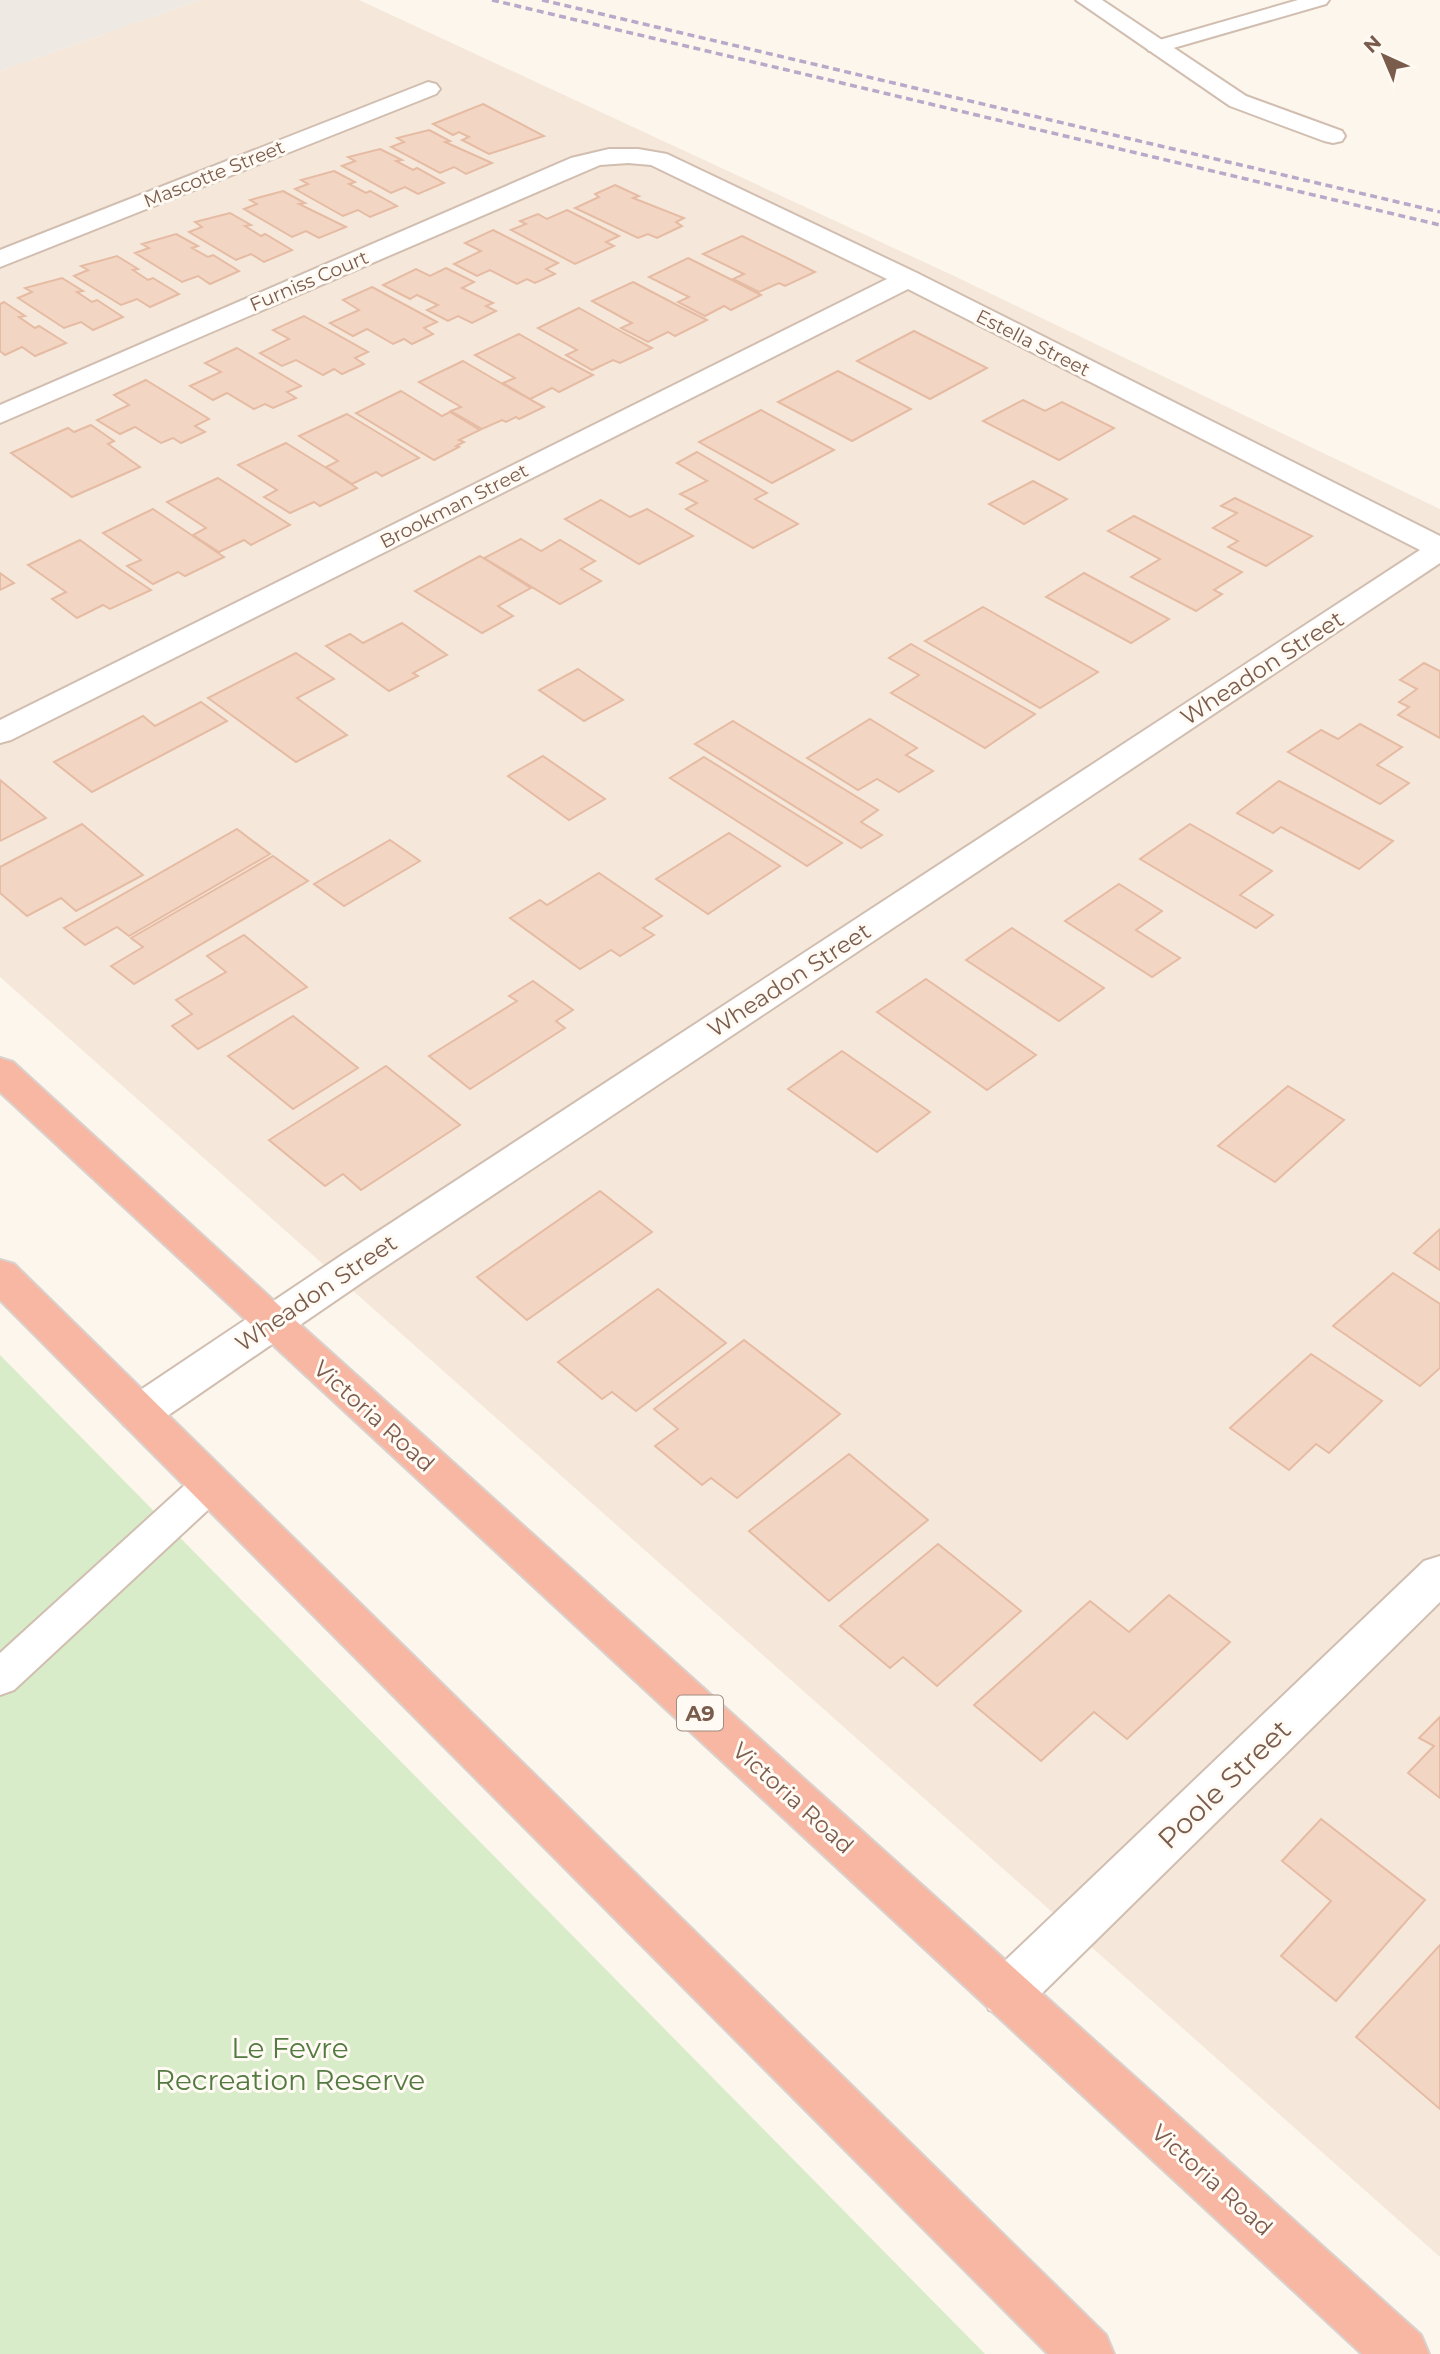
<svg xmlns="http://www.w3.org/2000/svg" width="1440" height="2354" font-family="Montserrat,sans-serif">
<rect width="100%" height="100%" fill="#fdf6ec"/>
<polygon fill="#f5e8da" points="200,0 359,0 952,275 1440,509 1440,2257 0,977 0,71"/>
<polygon fill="#efe9e4" points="0,0 200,0 0,71"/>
<polygon fill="#d8ecc9" points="0,1355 985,2354 0,2354"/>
<g fill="#f3d5c3" stroke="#e6bba3" stroke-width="2">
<polygon points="483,104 544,136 489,154 462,140 469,137 459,132 453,135 433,124"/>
<polygon points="429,130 450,141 445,142 492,163 466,174 454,167 440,173 391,147 404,142 397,138"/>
<polygon points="380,149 402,160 396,161 413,170 417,168 444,183 418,194 405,187 391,193 342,166 355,161 348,157"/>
<polygon points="334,171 355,182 349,184 366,193 370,191 397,206 370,217 358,210 343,216 295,189 308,184 301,180"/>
<polygon points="615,185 639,196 633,198 684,218 676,222 682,226 657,238 648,234 638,238 575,208 599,197 595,194"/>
<polygon points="283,191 305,203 299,204 346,227 319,238 306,231 292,237 244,209 257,204 250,200"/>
<polygon points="567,210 619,236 606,242 614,246 575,264 511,230 526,224 520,221 538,214 547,219"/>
<polygon points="230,213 251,225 245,226 261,236 265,234 292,250 264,262 251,254 236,260 189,232 202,227 195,222"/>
<polygon points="493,230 558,263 546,269 555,274 535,283 527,279 517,284 490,270 477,276 454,264 481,251 465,243"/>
<polygon points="176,234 198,246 192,248 208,257 213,255 239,271 210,284 198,276 182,282 135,253 149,248 142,244"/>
<polygon points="742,236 785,257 815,272 785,286 779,283 759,292 733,279 744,274 703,254"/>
<polygon points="117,256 138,269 133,270 148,280 153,278 179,294 150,307 137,299 121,305 74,276 88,270 81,266"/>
<polygon points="688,258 732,280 761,295 731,310 724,306 705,316 678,302 689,297 649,277"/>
<polygon points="446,268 474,282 462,288 493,303 486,306 496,311 472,323 458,316 448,321 427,310 438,305 417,295 410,299 383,285 416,269 430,276"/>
<polygon points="62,278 83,291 77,292 92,302 97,300 123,317 93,330 81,322 64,328 18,298 32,292 25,288"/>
<polygon points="633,282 677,305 707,320 675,336 668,332 648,342 621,328 632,323 592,301"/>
<polygon points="372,287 437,322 424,328 433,334 412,344 404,339 393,344 367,329 353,336 330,323 359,310 343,300"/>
<polygon points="4,302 25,316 19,317 35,328 39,326 66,343 35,356 22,347 5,355 0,351 0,304"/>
<polygon points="579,308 622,332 652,348 620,363 613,360 592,370 566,355 577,350 538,328"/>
<polygon points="304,316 368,352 355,358 364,364 342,374 334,369 323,375 296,360 282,366 260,353 289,339 273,330"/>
<polygon points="914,331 987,368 930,399 857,361"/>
<polygon points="519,334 563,359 593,375 559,392 552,388 530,399 503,383 515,378 475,355"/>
<polygon points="237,348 301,386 287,392 296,398 273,408 265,404 254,409 227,393 213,400 190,386 221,372 205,363"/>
<polygon points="463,361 506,386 544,407 519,419 516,417 506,422 502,420 482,429 451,411 461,407 419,382"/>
<polygon points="838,371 911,409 852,441 778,402"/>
<polygon points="146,380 209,419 195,426 205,432 181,443 173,438 161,443 135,427 120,434 97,420 129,405 114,395"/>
<polygon points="401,391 442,416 450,412 480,430 459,440 464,442 456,446 459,447 434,460 356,413"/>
<polygon points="1023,400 1045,411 1062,402 1114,428 1059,460 983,421"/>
<polygon points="761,410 834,450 772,483 699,442"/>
<polygon points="347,414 390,440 419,458 382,476 376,472 352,484 326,467 338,461 299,436"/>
<polygon points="91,425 114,441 108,444 140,467 72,497 11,453 68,428 74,432"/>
<polygon points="286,443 328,469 357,488 320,506 314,502 290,513 264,497 277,490 238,465"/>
<polygon points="697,452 767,493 755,499 798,524 753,548 686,509 697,503 680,494 707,481 677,463"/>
<polygon points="218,478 261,506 290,525 251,545 244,540 219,552 193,535 206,528 167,502"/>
<polygon points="1033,481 1067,499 1024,524 989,504"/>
<polygon points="1235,498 1312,536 1266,566 1228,547 1238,541 1213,528 1237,513 1221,506"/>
<polygon points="601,500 630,517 647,509 693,536 639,564 565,519"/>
<polygon points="153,509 196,538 224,557 185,576 178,572 153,584 127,566 141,560 103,533"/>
<polygon points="1134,516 1242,572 1214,590 1222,594 1196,611 1131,577 1160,559 1108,531"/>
<polygon points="521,539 541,551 560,540 595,561 581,569 601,581 560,604 484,558"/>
<polygon points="80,540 121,570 151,590 110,609 103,605 77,618 52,599 66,592 28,565"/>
<polygon points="480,556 531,588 498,606 513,616 482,633 415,591"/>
<polygon points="0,573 14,583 0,590"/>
<polygon points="1084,573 1169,619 1131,643 1046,597"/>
<polygon points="983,607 1098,672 1040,708 925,641"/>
<polygon points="402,623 447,655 413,673 418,676 389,691 326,646 350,634 363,643"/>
<polygon points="911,644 1035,714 985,748 891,693 919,675 889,658"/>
<polygon points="296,653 334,679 297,698 347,735 296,762 208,698"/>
<polygon points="1424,663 1440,671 1440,738 1398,715 1409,707 1399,702 1417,689 1400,680"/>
<polygon points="578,669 623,700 584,721 539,690"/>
<polygon points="201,702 227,721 92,792 54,762 143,716 155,726"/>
<polygon points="870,719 917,748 906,755 933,771 899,792 877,779 858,790 807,758"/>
<polygon points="733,721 878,810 861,822 882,835 861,848 695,744"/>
<polygon points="1360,724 1402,747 1377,765 1409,783 1380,804 1288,752 1321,730 1338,739"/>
<polygon points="543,756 605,799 569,820 508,776"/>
<polygon points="704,757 842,843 807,866 670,778"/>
<polygon points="0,780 46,818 0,841"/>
<polygon points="1279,781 1393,841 1359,869 1281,827 1273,833 1237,813"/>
<polygon points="82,824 143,875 76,911 61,898 27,916 0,893 0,867"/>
<polygon points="1190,824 1272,871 1240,895 1273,915 1256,928 1140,859"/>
<polygon points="237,829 270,854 129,936 117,927 85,945 64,928"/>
<polygon points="729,833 780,866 708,914 656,879"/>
<polygon points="390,840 420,861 344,906 314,884"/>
<polygon points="273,856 308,881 134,984 111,966 143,947 131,938"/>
<polygon points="599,873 662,916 643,928 654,935 620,956 611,950 580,969 510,918 540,900 547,905"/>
<polygon points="1119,884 1162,911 1136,930 1180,958 1152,977 1065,921"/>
<polygon points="1012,928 1104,988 1059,1021 966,960"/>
<polygon points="244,935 307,987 198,1049 172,1026 192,1014 176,1000 226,972 207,956"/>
<polygon points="926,979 1036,1055 987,1090 877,1012"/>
<polygon points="533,981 573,1010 556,1021 565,1028 470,1089 429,1056 517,1001 509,996"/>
<polygon points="293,1016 358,1068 293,1109 228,1056"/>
<polygon points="842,1051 930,1112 877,1152 788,1089"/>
<polygon points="386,1066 460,1125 361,1190 343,1174 325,1186 269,1140"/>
<polygon points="1288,1086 1344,1120 1275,1182 1218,1146"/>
<polygon points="600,1191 652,1232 527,1320 477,1277"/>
<polygon points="1440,1229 1440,1270 1414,1253"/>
<polygon points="1393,1273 1440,1304 1440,1368 1420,1386 1333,1326"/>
<polygon points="658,1289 726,1343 636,1411 612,1392 602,1399 558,1362"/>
<polygon points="744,1340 840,1414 737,1498 711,1478 702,1485 655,1446 678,1429 654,1409"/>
<polygon points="1311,1354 1382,1401 1329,1453 1316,1444 1289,1470 1230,1428"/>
<polygon points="849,1454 928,1520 829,1601 749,1531"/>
<polygon points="938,1544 1021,1611 937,1686 903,1657 890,1668 840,1626"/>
<polygon points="1169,1595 1230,1642 1127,1739 1094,1712 1041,1761 974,1705 1090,1601 1129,1632"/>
<polygon points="1440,1717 1440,1798 1408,1773 1434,1746 1419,1738"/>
<polygon points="1321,1819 1425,1900 1336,2001 1281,1956 1331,1901 1282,1861"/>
<polygon points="1440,1945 1440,2109 1356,2037"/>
</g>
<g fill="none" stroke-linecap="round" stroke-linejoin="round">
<defs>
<g id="lane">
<polygon points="1298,0 1329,0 1326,4 1163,51 1149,51 1146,47 1149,43"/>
<polygon points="211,1469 224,1473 229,1484 224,1495 14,1690 0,1695 0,1653 198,1473"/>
</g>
<g id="street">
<polygon points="1076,0 1102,0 1246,96 1342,131 1345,136 1342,141 1333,143 1324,141 1230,106"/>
<polygon points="428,82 436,84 440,89 436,94 0,267 0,250"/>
<polygon points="609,149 638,149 667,154 917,273 1440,536 1440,563 370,1277 154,1425 139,1430 124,1425 118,1413 124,1401 342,1255 1420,550 908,289 11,740 0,743 0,720 887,279 651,165 628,163 600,165 0,423 0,405 571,158"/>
<polygon points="1440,1556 1440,1602 1025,2010 1007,2017 989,2010 982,1993 989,1976 1424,1561"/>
</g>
<g id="highway">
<polygon points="0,1058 13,1062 285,1311 1421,2335 1429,2354 1362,2354 0,1092"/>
<polygon points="0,1260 14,1264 1106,2335 1114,2354 1048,2354 0,1300"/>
</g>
</defs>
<use href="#lane" stroke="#d1beb0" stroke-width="4"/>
<use href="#street" stroke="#d1beb0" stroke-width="4"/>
<use href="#highway" stroke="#dad1cd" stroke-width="4"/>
<use href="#lane" fill="#fff" fill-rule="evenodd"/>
<use href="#street" fill="#fff" fill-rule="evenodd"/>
<use href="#highway" fill="#f7b7a3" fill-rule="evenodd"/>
<g stroke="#b9a8c9" stroke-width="3.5" stroke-dasharray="7 4.5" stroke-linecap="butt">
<polyline points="492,0 1440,225"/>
<polyline points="542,0 1440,212"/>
</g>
</g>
<g text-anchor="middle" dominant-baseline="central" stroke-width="6" stroke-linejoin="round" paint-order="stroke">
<g font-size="19" fill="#7a5c4d" stroke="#fffaf3">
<text transform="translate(214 174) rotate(-22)">Mascotte Street</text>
<text transform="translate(309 281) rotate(-23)">Furniss Court</text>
<text transform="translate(1033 343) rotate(27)">Estella Street</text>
<text transform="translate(454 506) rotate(-27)">Brookman Street</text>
</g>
<rect fill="#fffaf3" stroke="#a28b7f" stroke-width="2" x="677" y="1695.5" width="46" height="35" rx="5"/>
<g font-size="21" font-weight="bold" fill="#7a5c4d">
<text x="700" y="1713">A9</text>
</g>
<g font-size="23" fill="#7a5c4d" stroke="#fffaf3">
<text transform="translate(1262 668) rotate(-33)">Wheadon Street</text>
<text transform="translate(789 980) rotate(-33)">Wheadon Street</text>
<text transform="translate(316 1293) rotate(-34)">Wheadon Street</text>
<text transform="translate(374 1416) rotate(42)">Victoria Road</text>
<text transform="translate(793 1798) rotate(42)">Victoria Road</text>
<text transform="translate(1212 2180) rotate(42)">Victoria Road</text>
</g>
<g font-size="28" fill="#7a5c4d" stroke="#fffaf3">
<text transform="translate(1224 1784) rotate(-44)">Poole Street</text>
</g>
<g font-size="28" fill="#537a41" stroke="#fffaf3">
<text x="290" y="2048">Le Fevre<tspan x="290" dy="32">Recreation Reserve</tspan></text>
</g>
</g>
<g transform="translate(1384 56) rotate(316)" stroke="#fffaf3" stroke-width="5" paint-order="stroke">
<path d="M0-5L12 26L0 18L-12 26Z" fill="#7a5c4d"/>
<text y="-10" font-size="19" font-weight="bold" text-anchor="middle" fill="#7a5c4d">N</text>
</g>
</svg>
